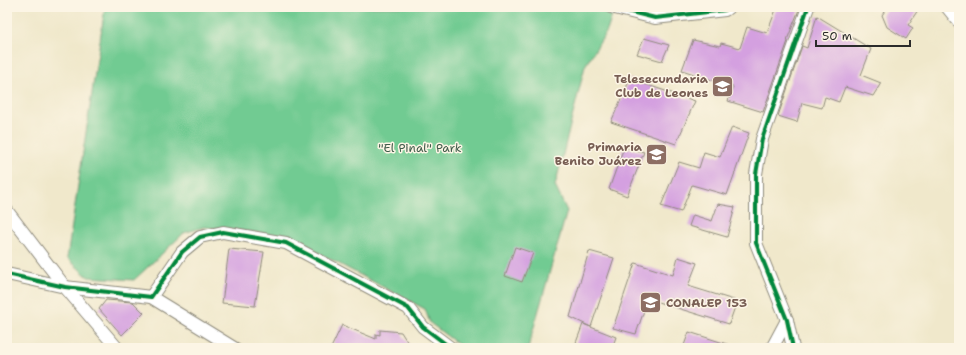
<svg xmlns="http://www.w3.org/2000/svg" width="966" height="355" font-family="'Shantell Sans',sans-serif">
<rect width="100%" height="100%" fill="#fcf5e5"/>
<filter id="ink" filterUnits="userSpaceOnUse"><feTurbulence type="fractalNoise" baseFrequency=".025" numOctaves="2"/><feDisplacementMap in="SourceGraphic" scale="8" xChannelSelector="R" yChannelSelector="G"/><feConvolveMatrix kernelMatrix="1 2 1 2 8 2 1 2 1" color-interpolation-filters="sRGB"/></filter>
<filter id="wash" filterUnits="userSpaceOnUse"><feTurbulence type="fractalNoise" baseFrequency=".012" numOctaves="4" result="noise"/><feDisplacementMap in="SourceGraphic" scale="16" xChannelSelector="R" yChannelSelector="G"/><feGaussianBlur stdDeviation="0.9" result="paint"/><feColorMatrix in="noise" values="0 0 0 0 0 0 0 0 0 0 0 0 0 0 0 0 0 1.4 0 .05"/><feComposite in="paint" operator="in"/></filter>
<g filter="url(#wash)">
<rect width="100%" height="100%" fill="#f0e8cb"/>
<polygon fill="#71cb92" stroke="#4e7b5e" points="105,7 615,7 607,31 585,66 555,186 567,211 528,348 463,348 430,323 425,309 309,248 270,234 204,227 184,233 134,280 88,277 67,258"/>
<g id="blocks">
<g fill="#d4a0e0">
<polygon points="777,7 800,7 787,40 788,41 763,112 728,101 733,87 682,70 693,40 720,46 721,43 740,48 747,27 767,33"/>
<polygon points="888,7 920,7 908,25 913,28 906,39 887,27 882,15"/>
<polygon points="817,16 871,49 861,75 881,83 873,96 845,87 839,102 825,97 822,108 802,103 797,122 778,116 802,46 807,48"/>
<polygon points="644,38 669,45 662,61 637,54"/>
<polygon points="630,79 695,101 676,144 611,122"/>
<polygon points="732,127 749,133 727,195 692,185 681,212 661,206 679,162 699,168 704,152 720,157"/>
<polygon points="624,147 644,152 627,196 609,189"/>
<polygon points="718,204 735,207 727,237 689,226 693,215 712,221"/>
<polygon points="515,247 533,253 522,282 505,276"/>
<polygon points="229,249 264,252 255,306 222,303"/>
<polygon points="589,251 614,258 591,327 570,317"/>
<polygon points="678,257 697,263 688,286 737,301 729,324 648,299 636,334 613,328 635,263 673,275"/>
<polygon points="106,300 133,302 144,313 122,335 99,309"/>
<polygon points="583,324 616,337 612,348 574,348"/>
<polygon points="342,325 376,339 376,334 380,335 380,330 401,332 411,348 331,348"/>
<polygon points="689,332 733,346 733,348 683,348"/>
</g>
</g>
</g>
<g filter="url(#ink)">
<use href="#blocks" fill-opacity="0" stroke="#8e8a7b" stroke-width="1"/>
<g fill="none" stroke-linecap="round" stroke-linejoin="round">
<defs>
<g id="street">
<polyline points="611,7 655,18 725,10 729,7"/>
<polyline points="947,7 959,22"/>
<polyline points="7,211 65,287 117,348"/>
<polyline points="7,274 65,287 151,297 182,252 200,237 223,232 286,243 408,308 423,327 451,348"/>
<polyline points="151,297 234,348"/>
<polyline points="772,348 787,320"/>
<polyline points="793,348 787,320 756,243 756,174 762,139 808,7"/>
</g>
</defs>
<use href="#street" stroke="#8e8a7b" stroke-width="14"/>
<use href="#street" stroke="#fff" stroke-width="12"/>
<defs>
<g id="cycleway">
<polyline points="611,7 655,18 725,10 729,7"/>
<polyline points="7,274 65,287 151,297 182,252 200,237 223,232 286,243 408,308 423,327 451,348"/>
<polyline points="793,348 787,320 756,243 756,174 762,139 808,7"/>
</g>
</defs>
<use href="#cycleway" stroke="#fcf5e5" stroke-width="6"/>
<use href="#cycleway" stroke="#00873e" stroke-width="4"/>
</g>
</g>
<defs>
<symbol id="school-square" viewBox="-11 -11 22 22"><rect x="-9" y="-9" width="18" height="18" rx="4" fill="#8d6e63" stroke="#fcf5e5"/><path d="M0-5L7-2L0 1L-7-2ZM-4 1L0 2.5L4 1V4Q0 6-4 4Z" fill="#fff"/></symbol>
</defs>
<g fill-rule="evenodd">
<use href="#school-square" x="710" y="74" width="25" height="25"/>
<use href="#school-square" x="644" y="142" width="25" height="25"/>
<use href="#school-square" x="638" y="290" width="25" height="25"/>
</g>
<g text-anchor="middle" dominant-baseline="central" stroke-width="3" stroke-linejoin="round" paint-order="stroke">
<g font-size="12" font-weight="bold" fill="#785e54" stroke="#fcf5e5" text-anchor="end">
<text x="708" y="79">Telesecundaria<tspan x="708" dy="14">Club de Leones</tspan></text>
<text x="642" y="147">Primaria<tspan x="642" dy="14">Benito Juárez</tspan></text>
<text x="666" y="303" text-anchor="start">CONALEP 153</text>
</g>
<g font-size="12" fill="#405b4a" stroke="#fcf5e5">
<text x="420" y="148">"El Pinal" Park</text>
</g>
</g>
<rect width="966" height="355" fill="none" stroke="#fcf5e5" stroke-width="24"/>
<path d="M816 40v6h94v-6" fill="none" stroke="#2b2b2b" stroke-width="2"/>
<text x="822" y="40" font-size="12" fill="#2b2b2b" stroke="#fcf5e5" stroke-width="3" paint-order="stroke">50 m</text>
</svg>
